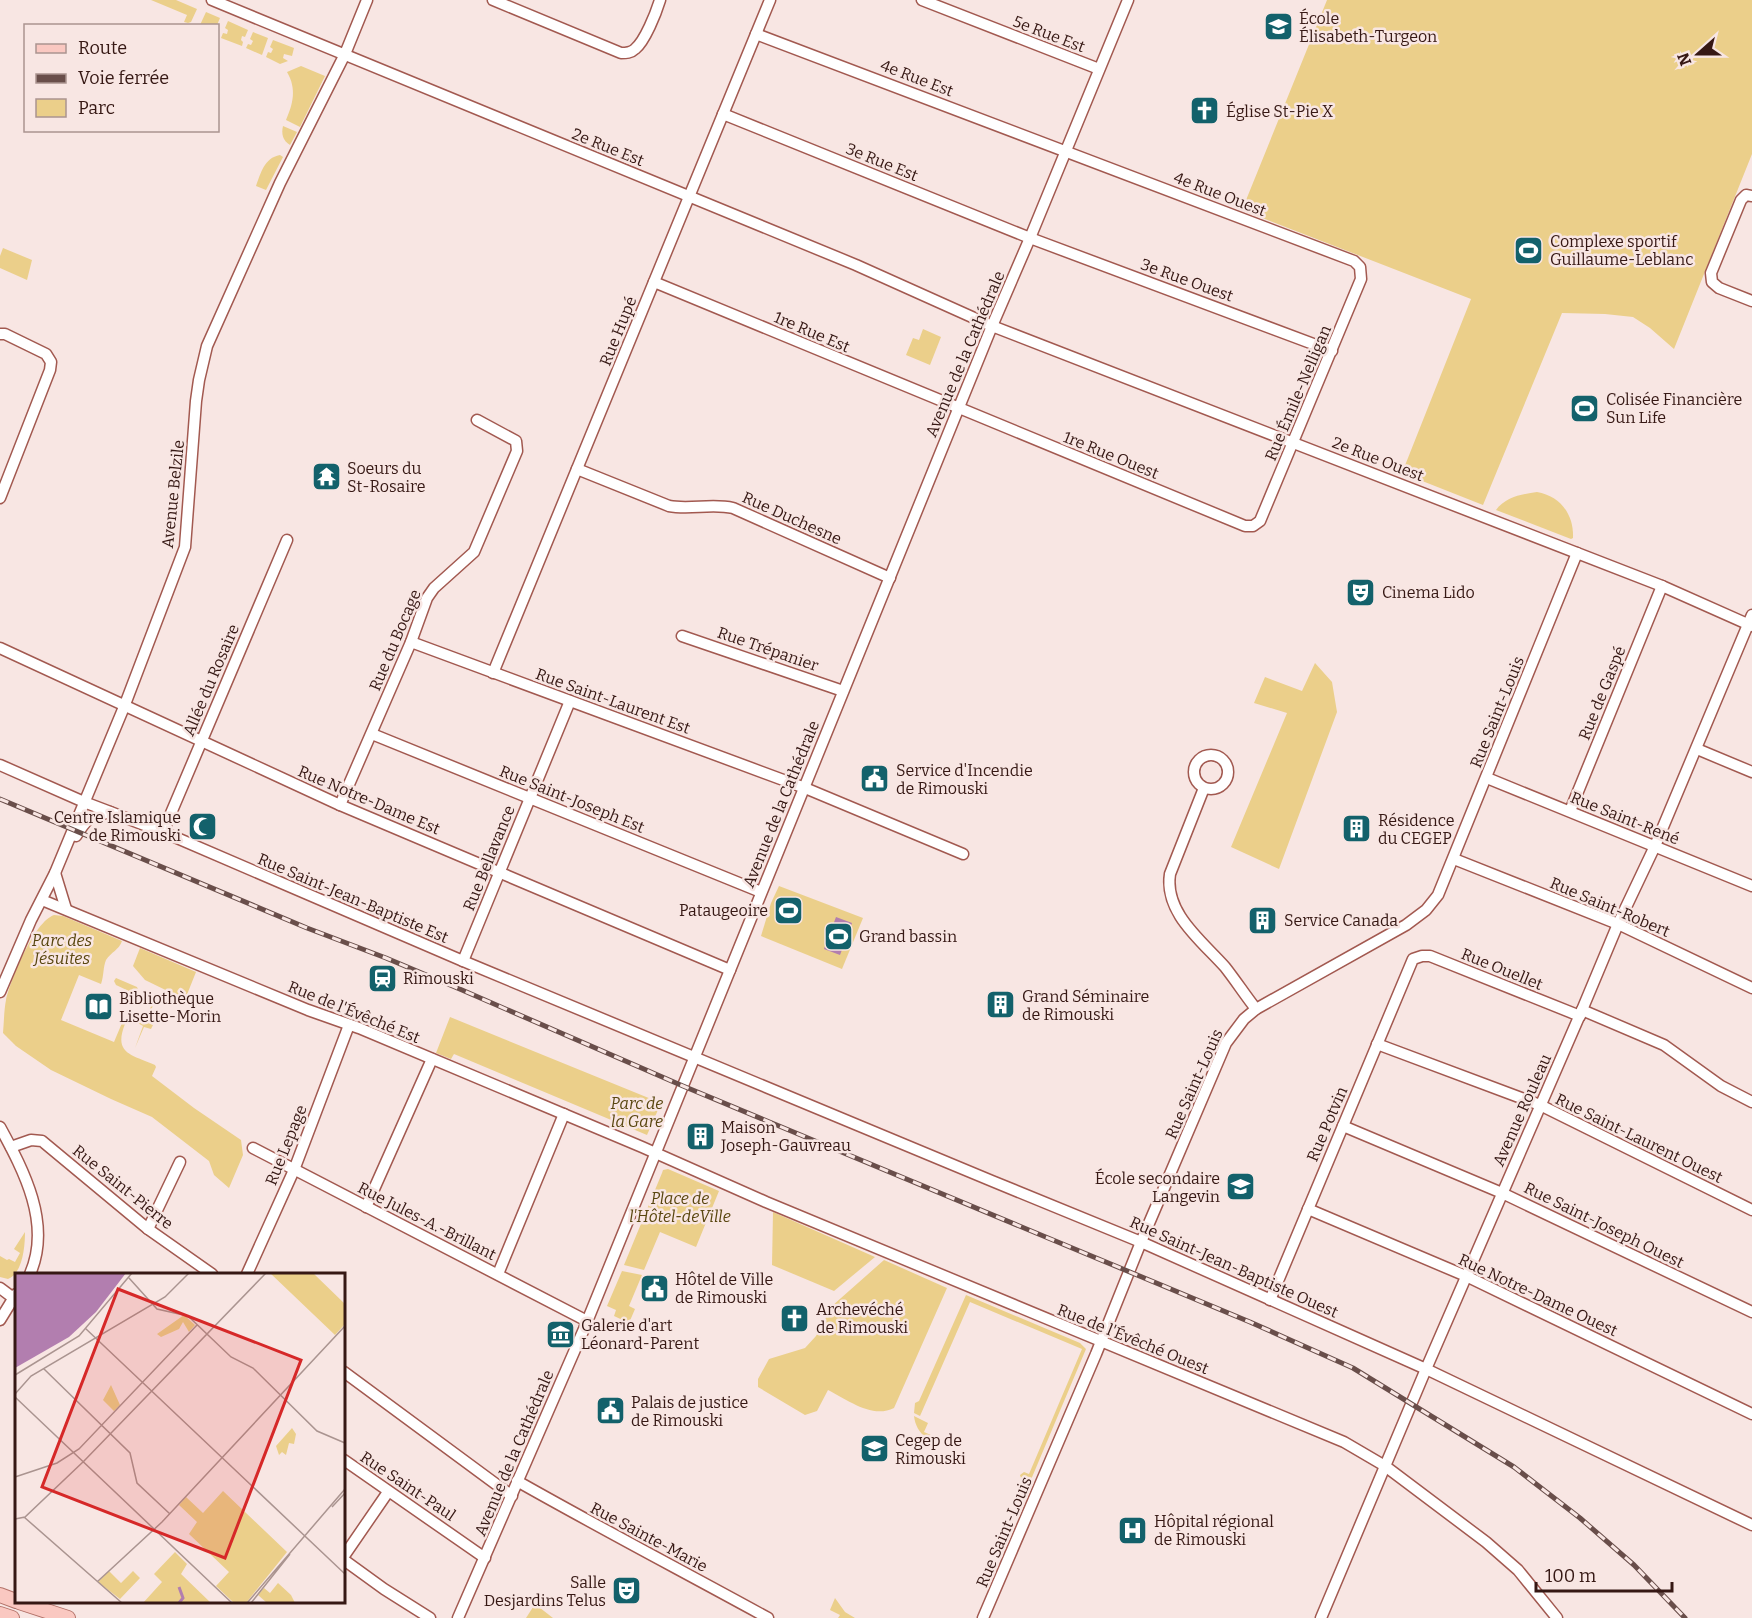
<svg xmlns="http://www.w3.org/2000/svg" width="1752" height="1618" font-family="Bitter,serif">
<rect width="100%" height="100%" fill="#f8e6e3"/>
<g fill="#ebcf8a">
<polygon points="151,0 176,0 197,9 191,22 188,23 184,22 187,15"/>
<polygon points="1327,0 1752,0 1752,154 1674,349 1650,328 1633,317 1605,314 1562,313 1483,505 1402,473 1471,299 1242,210"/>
<polygon points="206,12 220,18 217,25 200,25"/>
<polygon points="228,21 248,30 245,37 242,36 241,40 243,42 242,46 221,38 223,33 227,34 228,30 225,28"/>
<polygon points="253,32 268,38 262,55 246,48 248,44 251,45 253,41 250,39"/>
<polygon points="273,40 294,48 292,56 284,54 283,58 288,61 280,64 266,57 268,52 271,53 273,49 270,47"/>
<path d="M301 66 325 76 300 127 286 120C293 104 297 89 287 72Z"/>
<path d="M283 126 297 132 290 145C283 141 281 134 283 126Z"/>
<path d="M280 155 283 157 266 190 256 186C261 173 264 158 280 155Z"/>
<polygon points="3,248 32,260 27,280 0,268 0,256"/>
<polygon points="923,329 941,337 930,365 906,355 913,338 919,340"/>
<path d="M1537 492C1560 496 1574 514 1573 538L1571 539 1496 510C1505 497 1522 494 1537 492Z"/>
<polygon points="1315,663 1332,682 1337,712 1279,869 1231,847 1287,713 1254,703 1265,677 1302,691"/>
<polygon points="779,886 863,918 842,969 761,936 771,903"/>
<path d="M54 915 63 916 122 941C119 950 111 952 106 960 103 967 104 975 101 984L79 975 61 1020 114 1042 122 1023 125 1024C113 1054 132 1055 155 1065L156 1067 152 1076 194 1108 241 1140 243 1155 229 1188 214 1175 209 1161 152 1117 111 1099 51 1070 16 1046 3 1033C4 1022 4 1010 6 1000 11 979 34 922 54 915Z"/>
<polygon points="140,948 196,972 186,997 182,998 145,980 133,966"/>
<polygon points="116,978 137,987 139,992 134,991 133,993 116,985 114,981"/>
<polygon points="156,994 158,994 146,1022 153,1025 151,1029 144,1027 135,1048 143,1026 136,1022 138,1019 145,1021"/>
<polygon points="450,1017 661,1103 647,1135 454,1054 451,1059 436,1053"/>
<polygon points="668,1169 719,1191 696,1247 660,1232 644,1270 624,1265 662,1173 663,1170"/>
<polygon points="773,1212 875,1257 834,1291 772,1265"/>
<path d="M25 1232C25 1246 23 1273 8 1279L0 1277V1256L7 1260 9 1259 15 1262 20 1253 14 1249Z"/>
<path d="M884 1260 947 1288 894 1408C872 1419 848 1400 828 1390L817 1411 805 1415 758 1387V1379L769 1359 805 1348 816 1336 832 1306Z"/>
<polygon points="622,1271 642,1275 629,1306 635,1309 629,1323 614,1316 616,1310 607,1306"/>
<polygon points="966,1295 1080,1343 1086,1349 1030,1482 1021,1478 1020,1475 1024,1472 1029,1474 1082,1349 970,1302 920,1416 914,1413 915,1403 919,1401"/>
<path d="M914 1416 928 1423 924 1432 940 1439 939 1442 935 1443V1439L928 1435 926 1438C919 1432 915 1425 914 1416Z"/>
<polygon points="835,1598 845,1612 855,1618 838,1618 840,1615 830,1610"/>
<polygon points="535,1604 553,1618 526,1618"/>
</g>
<g fill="#b27eaf">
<polygon points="785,900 799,906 793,920 779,914"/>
<polygon points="836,917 852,923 840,955 824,949"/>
</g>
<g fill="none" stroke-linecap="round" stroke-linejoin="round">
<defs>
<g id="minor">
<polyline points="212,0 856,265 992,326 1662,586 1752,626"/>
<path d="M493 0 621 53C626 53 631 53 635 49 645 41 656 13 660 0"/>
<polyline points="922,0 1099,69"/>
<polyline points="723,114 1030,238 1332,351"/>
<polyline points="1752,196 1746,195 1741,200 1711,273 1712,282 1719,288 1752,301"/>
<polyline points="654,282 1245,526 1253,526 1260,521 1361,279 1360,267 1354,261 756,34"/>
<polyline points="0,334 5,334 46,354 51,362 50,370 0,498"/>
<path d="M577 469 669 506C690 510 712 503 733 508L890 578"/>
<polyline points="682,636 843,691"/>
<polyline points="411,642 805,788 963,854"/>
<polyline points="0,648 340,805 730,970"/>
<polyline points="493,673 770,0"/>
<polyline points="372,734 761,892"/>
<polyline points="1697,749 1752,772"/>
<circle cx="1211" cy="772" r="17"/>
<polyline points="0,765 84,802 163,832 463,961 992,1181 1141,1242 1426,1369 1752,1525"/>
<polyline points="1487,778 1752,886"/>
<path d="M1204 788 1170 874C1164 913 1202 941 1225 967 1236 981 1245 995 1256 1009"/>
<polyline points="340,805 411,642 427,598 434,588 474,552 517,451 516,441 477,420"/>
<polyline points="1570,811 1662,586"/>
<polyline points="163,832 287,540"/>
<path d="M76 836C88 817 88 818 110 812"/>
<polyline points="1454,859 1618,924 1752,988"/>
<polyline points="55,873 66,909"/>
<polyline points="42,900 308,1010 359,1028 642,1147 766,1202 1344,1442 1385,1466 1486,1542 1518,1570 1557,1618"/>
<polyline points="463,961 570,701"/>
<polyline points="0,992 31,920 55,873 124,707 185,547 196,401 199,380 207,346 280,183 345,54 367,0"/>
<polyline points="1582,1010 1664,1045 1721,1086 1752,1102"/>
<polyline points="1377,1044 1540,1105 1752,1210"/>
<polyline points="1343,1126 1502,1193 1752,1312"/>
<path d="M0 1127C24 1171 52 1224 30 1274"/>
<polyline points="11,1147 31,1140 42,1141 148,1229 212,1274"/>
<polyline points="253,1148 587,1321"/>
<polyline points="366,1207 432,1059"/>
<polyline points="1308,1209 1466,1276 1752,1414"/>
<polyline points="148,1229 180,1162"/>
<polyline points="247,1274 294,1170 349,1025"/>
<polyline points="498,1274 564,1114"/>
<polyline points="0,1288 16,1300"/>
<polyline points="1270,1300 1413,959 1422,956 1430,956 1580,1016"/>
<polyline points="0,1320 16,1294"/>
<polyline points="344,1372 512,1496"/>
<polyline points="344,1460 485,1558"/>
<path d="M517 1481C600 1528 684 1572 768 1618"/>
<polyline points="344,1556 388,1492"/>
<polyline points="344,1560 384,1589 430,1618"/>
<polyline points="458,1618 584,1329 992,326 1030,238 1128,0"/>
<polyline points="983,1618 1096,1354 1141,1242 1226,1043 1244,1019 1256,1009 1406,925 1426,910 1438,895 1577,553"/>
<polyline points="1321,1618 1426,1369 1582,1010 1618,924 1655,846 1752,615"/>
</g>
<g id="major">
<polyline points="0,1595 16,1601"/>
<polyline points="19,1602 68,1618"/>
<polyline points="0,1614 12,1618"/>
</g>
</defs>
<use href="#minor" stroke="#a25950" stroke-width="13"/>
<use href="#major" stroke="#b37269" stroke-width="16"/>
<use href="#minor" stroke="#fff" stroke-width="10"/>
<use href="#major" stroke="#fac8c1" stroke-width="14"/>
<defs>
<polyline id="rail" points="0,799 307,928 386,958 462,990 683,1086 1250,1322 1353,1368 1514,1467 1580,1518 1634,1565 1685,1618"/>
</defs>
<use href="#rail" stroke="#694e4a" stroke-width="5"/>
<use href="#rail" stroke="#f8e6e3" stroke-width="3" stroke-dasharray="9" stroke-linecap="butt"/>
</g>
<defs>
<symbol id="school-square" viewBox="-11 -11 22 22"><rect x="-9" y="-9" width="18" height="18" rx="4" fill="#13616b" stroke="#f8e6e3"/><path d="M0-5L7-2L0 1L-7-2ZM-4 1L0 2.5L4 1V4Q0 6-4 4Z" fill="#fff"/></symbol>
<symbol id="church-square" viewBox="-11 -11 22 22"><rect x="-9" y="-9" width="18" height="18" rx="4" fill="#13616b" stroke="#f8e6e3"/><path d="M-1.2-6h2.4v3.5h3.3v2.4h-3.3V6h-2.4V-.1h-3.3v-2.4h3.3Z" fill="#fff"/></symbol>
<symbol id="stadium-square" viewBox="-11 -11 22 22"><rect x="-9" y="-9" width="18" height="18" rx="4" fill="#13616b" stroke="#f8e6e3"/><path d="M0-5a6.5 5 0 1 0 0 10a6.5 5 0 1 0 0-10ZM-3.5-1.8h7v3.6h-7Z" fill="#fff"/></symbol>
<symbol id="temple-square" viewBox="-11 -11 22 22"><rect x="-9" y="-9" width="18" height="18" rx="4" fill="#13616b" stroke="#f8e6e3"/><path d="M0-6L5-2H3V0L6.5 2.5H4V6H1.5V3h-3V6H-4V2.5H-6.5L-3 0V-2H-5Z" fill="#fff"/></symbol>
<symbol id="theatre-square" viewBox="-11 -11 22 22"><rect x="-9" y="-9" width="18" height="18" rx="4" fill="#13616b" stroke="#f8e6e3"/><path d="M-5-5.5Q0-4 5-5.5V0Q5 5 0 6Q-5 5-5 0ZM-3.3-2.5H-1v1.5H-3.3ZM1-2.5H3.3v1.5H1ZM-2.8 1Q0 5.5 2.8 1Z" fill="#fff"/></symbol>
<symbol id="civic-square" viewBox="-11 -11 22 22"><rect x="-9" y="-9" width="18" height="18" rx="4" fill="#13616b" stroke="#f8e6e3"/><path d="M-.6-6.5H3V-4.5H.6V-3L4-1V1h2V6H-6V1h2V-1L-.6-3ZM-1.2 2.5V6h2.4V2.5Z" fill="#fff"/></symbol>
<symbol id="mosque-square" viewBox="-11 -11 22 22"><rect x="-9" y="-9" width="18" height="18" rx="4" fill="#13616b" stroke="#f8e6e3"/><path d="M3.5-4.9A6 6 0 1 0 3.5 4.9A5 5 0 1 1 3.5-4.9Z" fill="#fff"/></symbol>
<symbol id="building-square" viewBox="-11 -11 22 22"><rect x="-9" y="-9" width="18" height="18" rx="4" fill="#13616b" stroke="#f8e6e3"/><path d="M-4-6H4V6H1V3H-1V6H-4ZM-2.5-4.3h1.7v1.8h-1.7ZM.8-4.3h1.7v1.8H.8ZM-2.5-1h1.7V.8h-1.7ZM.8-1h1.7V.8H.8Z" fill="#fff"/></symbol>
<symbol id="station-square" viewBox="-11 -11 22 22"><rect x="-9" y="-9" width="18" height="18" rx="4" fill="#13616b" stroke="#f8e6e3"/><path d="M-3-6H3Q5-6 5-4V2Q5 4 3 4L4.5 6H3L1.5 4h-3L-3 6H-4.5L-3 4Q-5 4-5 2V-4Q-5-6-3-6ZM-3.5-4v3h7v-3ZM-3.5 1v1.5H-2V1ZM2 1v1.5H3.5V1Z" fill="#fff"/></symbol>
<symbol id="library-square" viewBox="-11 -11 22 22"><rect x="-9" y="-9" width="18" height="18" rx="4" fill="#13616b" stroke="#f8e6e3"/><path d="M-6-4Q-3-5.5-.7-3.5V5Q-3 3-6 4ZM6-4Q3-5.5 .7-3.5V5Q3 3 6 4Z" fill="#fff"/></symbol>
<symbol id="museum-square" viewBox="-11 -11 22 22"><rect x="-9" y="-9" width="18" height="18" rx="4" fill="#13616b" stroke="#f8e6e3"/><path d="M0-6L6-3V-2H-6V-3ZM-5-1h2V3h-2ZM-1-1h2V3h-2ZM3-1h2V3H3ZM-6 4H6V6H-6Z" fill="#fff"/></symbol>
<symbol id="university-square" viewBox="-11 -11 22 22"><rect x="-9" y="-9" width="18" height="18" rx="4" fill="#13616b" stroke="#f8e6e3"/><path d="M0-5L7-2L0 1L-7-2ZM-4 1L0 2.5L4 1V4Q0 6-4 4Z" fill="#fff"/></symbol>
<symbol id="hospital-square" viewBox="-11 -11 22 22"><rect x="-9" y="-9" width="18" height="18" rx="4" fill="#13616b" stroke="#f8e6e3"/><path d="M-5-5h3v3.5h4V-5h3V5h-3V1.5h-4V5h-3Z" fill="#fff"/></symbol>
</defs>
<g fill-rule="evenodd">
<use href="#school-square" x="1262" y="10" width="33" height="33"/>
<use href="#church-square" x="1188" y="94" width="33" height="33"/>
<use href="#stadium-square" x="1512" y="234" width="33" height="33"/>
<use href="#stadium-square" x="1568" y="392" width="33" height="33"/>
<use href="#temple-square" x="310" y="460" width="33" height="33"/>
<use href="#theatre-square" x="1344" y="576" width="33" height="33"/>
<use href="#civic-square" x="858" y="762" width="33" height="33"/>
<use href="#mosque-square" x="186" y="810" width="33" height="33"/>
<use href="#building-square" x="1340" y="812" width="33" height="33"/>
<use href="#stadium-square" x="772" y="894" width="33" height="33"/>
<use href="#building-square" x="1246" y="904" width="33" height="33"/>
<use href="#stadium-square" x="822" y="920" width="33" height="33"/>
<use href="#station-square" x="366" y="962" width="33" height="33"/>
<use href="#building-square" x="984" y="988" width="33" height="33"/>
<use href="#library-square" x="82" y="990" width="33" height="33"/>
<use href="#building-square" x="684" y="1120" width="33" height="33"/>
<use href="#school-square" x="1224" y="1170" width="33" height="33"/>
<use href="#civic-square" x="638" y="1272" width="33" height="33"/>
<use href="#church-square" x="778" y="1302" width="33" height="33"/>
<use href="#museum-square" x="544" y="1318" width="33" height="33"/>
<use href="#civic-square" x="594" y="1394" width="33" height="33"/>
<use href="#university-square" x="858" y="1432" width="33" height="33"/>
<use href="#hospital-square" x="1116" y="1514" width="33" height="33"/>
<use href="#theatre-square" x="610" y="1574" width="33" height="33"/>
</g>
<g text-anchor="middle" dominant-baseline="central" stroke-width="5" stroke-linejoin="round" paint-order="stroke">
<g font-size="16" fill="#361814" stroke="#f8e6e3" text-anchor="start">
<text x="1299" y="18">École<tspan x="1299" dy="18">Élisabeth-Turgeon</tspan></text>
<text x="1226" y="111">Église St-Pie X</text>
<text x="1550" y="241">Complexe sportif<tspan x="1550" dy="18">Guillaume-Leblanc</tspan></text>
<text x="1606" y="399">Colisée Financière<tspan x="1606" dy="18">Sun Life</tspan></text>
<text x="347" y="468">Soeurs du<tspan x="347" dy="18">St-Rosaire</tspan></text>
<text x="1382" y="592">Cinema Lido</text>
<text x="896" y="770">Service d'Incendie<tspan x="896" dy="18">de Rimouski</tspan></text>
<text x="181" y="817" text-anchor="end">Centre Islamique<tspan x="181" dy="18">de Rimouski</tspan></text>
<text x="1378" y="820">Résidence<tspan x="1378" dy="18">du CEGEP</tspan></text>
<text x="768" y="910" text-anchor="end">Pataugeoire</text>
<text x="1284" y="920">Service Canada</text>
<text x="859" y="936">Grand bassin</text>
<text x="403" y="978">Rimouski</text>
<text x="1022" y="996">Grand Séminaire<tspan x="1022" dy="18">de Rimouski</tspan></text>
<text x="119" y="998">Bibliothèque<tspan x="119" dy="18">Lisette-Morin</tspan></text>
<text x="721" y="1127">Maison<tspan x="721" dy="18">Joseph-Gauvreau</tspan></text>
<text x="1220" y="1178" text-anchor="end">École secondaire<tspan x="1220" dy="18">Langevin</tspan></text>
<text x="675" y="1279">Hôtel de Ville<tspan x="675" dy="18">de Rimouski</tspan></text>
<text x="816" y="1309">Archevéché<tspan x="816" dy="18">de Rimouski</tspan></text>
<text x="581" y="1325">Galerie d'art<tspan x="581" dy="18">Léonard-Parent</tspan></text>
<text x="631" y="1402">Palais de justice<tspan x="631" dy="18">de Rimouski</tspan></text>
<text x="895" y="1440">Cegep de<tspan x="895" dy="18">Rimouski</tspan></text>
<text x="1154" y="1521">Hôpital régional<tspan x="1154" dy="18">de Rimouski</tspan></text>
<text x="606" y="1582" text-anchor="end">Salle<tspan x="606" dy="18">Desjardins Telus</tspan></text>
</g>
<g font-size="16" fill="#361814" stroke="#f8e6e3">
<text transform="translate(1049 34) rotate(21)">5e Rue Est</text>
<text transform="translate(917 78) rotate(21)">4e Rue Est</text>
<text transform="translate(608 147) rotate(22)">2e Rue Est</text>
<text transform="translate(882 162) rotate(22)">3e Rue Est</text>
<text transform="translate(1220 194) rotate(21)">4e Rue Ouest</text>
<text transform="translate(1187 280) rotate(20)">3e Rue Ouest</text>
<text transform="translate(618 331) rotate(-68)">Rue Hupé</text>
<text transform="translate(812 332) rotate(23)">1re Rue Est</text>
<text transform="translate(965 354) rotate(-67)">Avenue de la Cathédrale</text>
<text transform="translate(1298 393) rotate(-67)">Rue Émile-Nelligan</text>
<text transform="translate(1111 455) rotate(22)">1re Rue Ouest</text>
<text transform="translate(1378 459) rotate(21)">2e Rue Ouest</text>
<text transform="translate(173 494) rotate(-84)">Avenue Belzile</text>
<text transform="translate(792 518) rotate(24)">Rue Duchesne</text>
<text transform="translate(395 640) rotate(-67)">Rue du Bocage</text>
<text transform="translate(768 649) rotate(19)">Rue Trépanier</text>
<text transform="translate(211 680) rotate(-67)">Allée du Rosaire</text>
<text transform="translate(1602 693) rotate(-68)">Rue de Gaspé</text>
<text transform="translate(613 701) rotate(20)">Rue Saint-Laurent Est</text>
<text transform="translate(1497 712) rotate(-68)">Rue Saint-Louis</text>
<text transform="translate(572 799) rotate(22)">Rue Saint-Joseph Est</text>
<text transform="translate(369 800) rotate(23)">Rue Notre-Dame Est</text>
<text transform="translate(781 804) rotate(-68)">Avenue de la Cathédrale</text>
<text transform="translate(1625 818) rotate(22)">Rue Saint-René</text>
<text transform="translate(489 858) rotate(-68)">Rue Bellavance</text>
<text transform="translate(353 898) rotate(23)">Rue Saint-Jean-Baptiste Est</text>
<text transform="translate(1610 907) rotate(23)">Rue Saint-Robert</text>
<text transform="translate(1502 969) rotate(22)">Rue Ouellet</text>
<text transform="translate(354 1012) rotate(22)">Rue de l'Évêché Est</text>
<text transform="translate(1194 1084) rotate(-66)">Rue Saint-Louis</text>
<text transform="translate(1522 1110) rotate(-66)">Avenue Rouleau</text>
<text transform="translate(1327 1124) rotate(-67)">Rue Potvin</text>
<text transform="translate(1639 1138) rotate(26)">Rue Saint-Laurent Ouest</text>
<text transform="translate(286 1145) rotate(-68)">Rue Lepage</text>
<text transform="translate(123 1187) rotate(39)">Rue Saint-Pierre</text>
<text transform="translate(427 1221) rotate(27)">Rue Jules-A.-Brillant</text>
<text transform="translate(1604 1225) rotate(26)">Rue Saint-Joseph Ouest</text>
<text transform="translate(1234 1267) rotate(24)">Rue Saint-Jean-Baptiste Ouest</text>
<text transform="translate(1538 1295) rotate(25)">Rue Notre-Dame Ouest</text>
<text transform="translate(1133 1339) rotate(22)">Rue de l'Évêché Ouest</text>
<text transform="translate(514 1453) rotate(-67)">Avenue de la Cathédrale</text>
<text transform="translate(408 1486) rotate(34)">Rue Saint-Paul</text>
<text transform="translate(1004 1532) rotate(-67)">Rue Saint-Louis</text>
<text transform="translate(649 1537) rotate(28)">Rue Sainte-Marie</text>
</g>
<g font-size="16" font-style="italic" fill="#59460f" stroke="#f8e6e3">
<text x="62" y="940">Parc des<tspan x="62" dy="18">Jésuites</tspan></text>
<text x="637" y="1103">Parc de<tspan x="637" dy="18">la Gare</tspan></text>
<text x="680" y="1198">Place de<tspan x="680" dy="18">l'Hôtel-deVille</tspan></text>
</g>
</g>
<g transform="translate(15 1273)">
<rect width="330" height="330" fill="#f8e6e3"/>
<path d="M255 0H298L330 31V51L320 62ZM169 42 180 52 174 59 168 49 164 56 146 64 142 61ZM96 112 105 132 99 138 88 127ZM277 155 281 161 279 171 274 170 271 182 267 179 264 182 261 173ZM208 218 272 279 231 330H219L201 313 214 299 174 261 182 249 164 232 171 224 188 240ZM160 279 172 291 166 301 196 330H128L147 309 139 301ZM94 298 106 310 118 298 125 305 105 326 83 309ZM263 310 276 322 280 330H252L243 322 249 315 255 320Z" fill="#ebcf8a"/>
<path d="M0 0H111L81 39 54 64 0 95Z" fill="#b27eaf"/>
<path fill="none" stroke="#b27eaf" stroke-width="3" d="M164 330 168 325 164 314"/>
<path fill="none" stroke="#aa9490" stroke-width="1.5" d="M114 5 142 36 173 43 216 84 238 95 302 158 330 170M70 55 330 301M29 96 115 180 122 210 155 241M0 102 64 63 117 0M0 121 16 103 150 24 174 0M0 124 217 330M0 204 42 190 64 176 182 52M317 234 330 220M9 244 107 330M0 246 10 244 69 188 251 0M82 309 147 249 330 53M232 330 330 216M236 330 275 281"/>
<path fill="#d62828" fill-opacity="0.15" stroke="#d62828" stroke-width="3" d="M103 16 286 87 210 285 27 214Z"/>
<rect width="330" height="330" fill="none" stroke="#361814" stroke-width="3"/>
</g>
<rect x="24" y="24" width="195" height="108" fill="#f8e6e3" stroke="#aa9490" stroke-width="1.5"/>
<rect x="36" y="44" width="30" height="9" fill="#fac8c1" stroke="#aa9490" stroke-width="1.5"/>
<text x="78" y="54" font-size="18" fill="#361814">Route</text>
<rect x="36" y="74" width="30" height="9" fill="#694e4a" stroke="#aa9490" stroke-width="1.5"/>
<text x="78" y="84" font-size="18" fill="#361814">Voie ferrée</text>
<rect x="36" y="99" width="30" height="18" fill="#ebcf8a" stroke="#aa9490" stroke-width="1.5"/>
<text x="78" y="114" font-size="18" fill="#361814">Parc</text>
<g transform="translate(1698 54) rotate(249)" stroke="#f8e6e3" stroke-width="4.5" paint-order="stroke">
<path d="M0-4.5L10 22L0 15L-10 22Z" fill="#361814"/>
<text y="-9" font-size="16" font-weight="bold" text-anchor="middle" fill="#361814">N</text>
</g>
<path d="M1536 1582v9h136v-9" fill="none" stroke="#361814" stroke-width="3"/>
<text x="1545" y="1582" font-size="18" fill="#361814" stroke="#f8e6e3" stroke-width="4.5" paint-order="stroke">100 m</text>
</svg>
